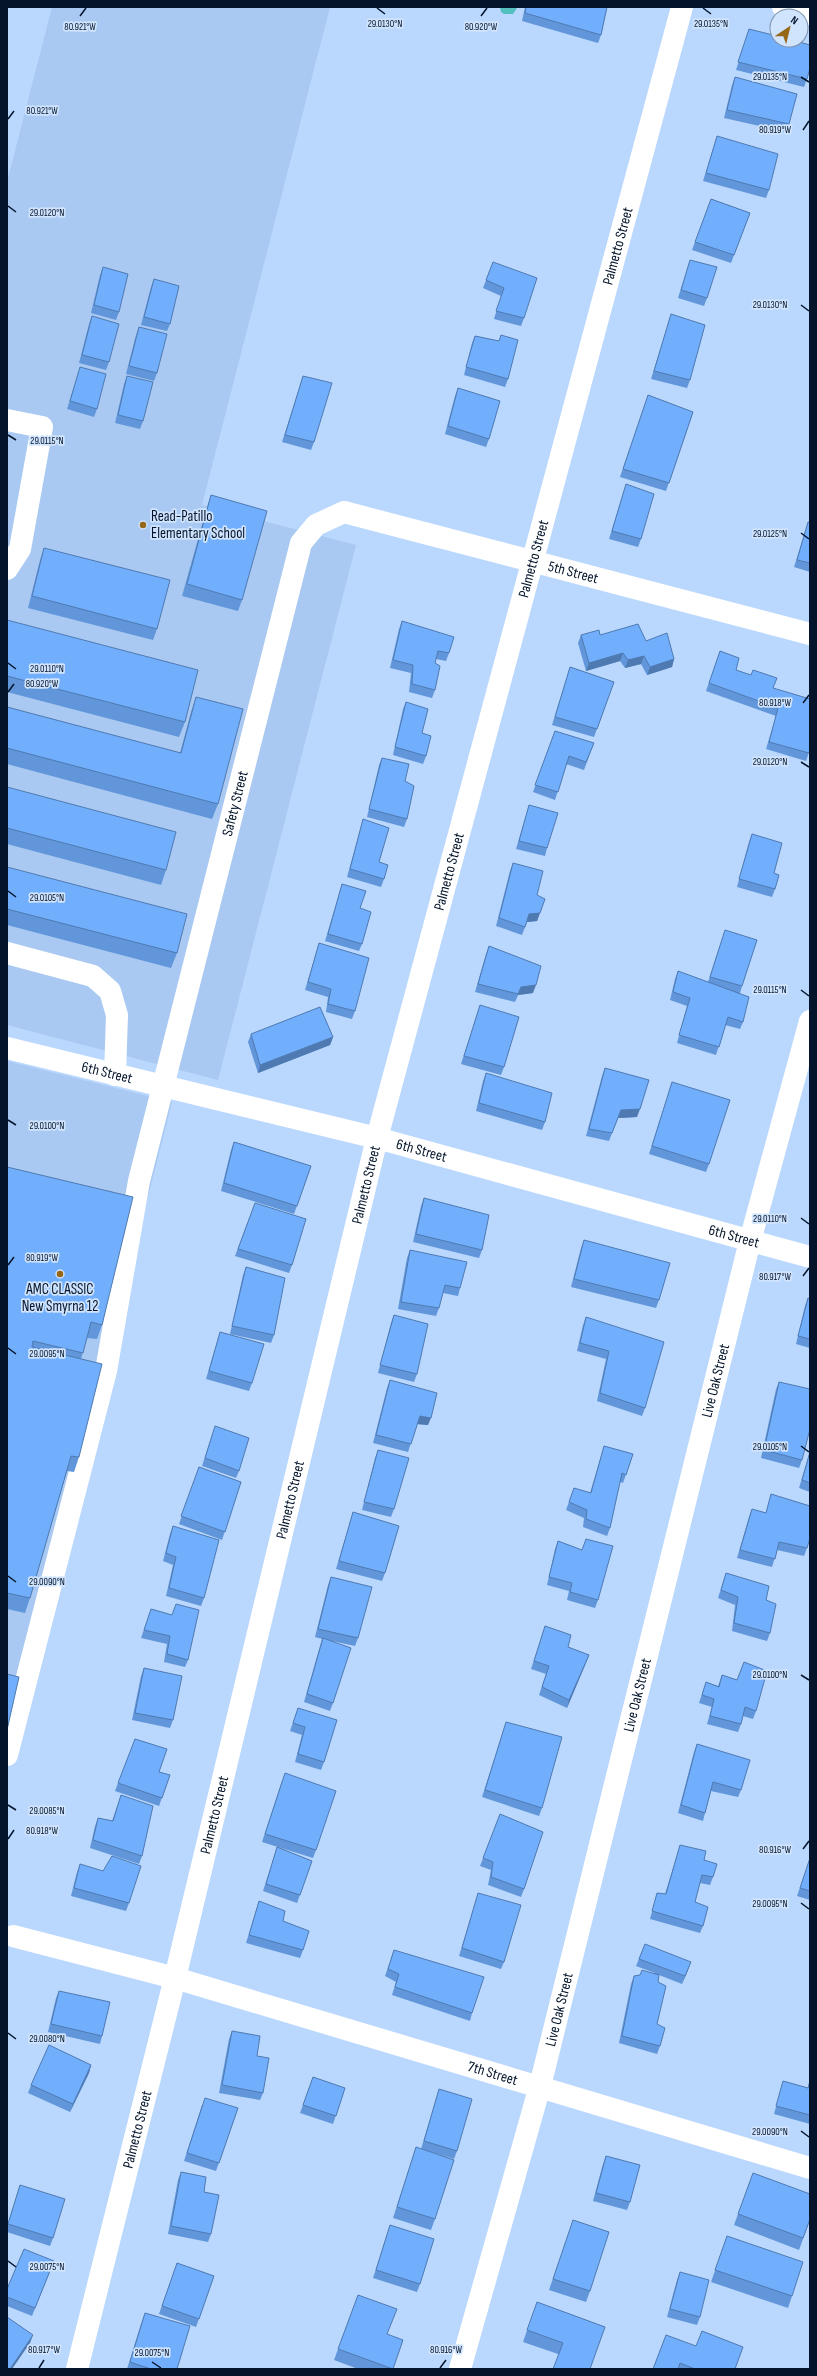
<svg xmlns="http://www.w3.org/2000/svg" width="817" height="2376" font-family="'Sofia Sans Condensed',sans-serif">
<rect width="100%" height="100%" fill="#bad7fe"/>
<g fill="#a9c9f2">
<polygon points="52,7 330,7 202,505 356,545 218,1080 7,1025 7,182"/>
<polygon points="7,1061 172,1102 7,1754"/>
</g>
<polygon fill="#53bfbf" points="500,7 517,7 517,8 513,14 504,14 501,12"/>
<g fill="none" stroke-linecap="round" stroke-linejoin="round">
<g stroke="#fff" stroke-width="22">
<polyline points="783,7 810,14"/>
<polyline points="7,420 42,427 20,549 7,569"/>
<polyline points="7,953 93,976 110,991 117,1015 115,1075"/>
<path id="s1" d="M7 1048 377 1138 810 1257"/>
<path id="s2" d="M7 1755 106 1371 139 1181 301 543 316 525 344 512 810 634"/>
<path id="s3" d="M13 1936 175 1978 810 2168"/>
<path id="s4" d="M77 2369 175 1978 377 1138 682 7"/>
<path id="s5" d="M460 2369 540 2086 750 1241 810 1021"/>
</g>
</g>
<g fill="#6196da">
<polygon points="525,7 607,7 601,35 598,43 522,21"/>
<polygon points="749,29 807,79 804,87 736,70"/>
<polygon points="735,77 789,124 786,132 724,118 732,85"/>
<polygon points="717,136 769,190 766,198 703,181"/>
<polygon points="711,199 750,213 731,263 692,250"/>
<polygon points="690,260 707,298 704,306 678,298"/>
<polygon points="493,262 524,318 521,326 494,319 501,296 483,288"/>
<polygon points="103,267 119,312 116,320 91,313 100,275"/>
<polygon points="154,279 170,324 167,331 141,325 151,287"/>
<polygon points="671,314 690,380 687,388 651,379"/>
<polygon points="92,316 109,362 106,370 79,363 89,324"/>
<polygon points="139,327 157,373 154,381 126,374 136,335"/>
<polygon points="501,335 508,379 505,387 464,375 472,343 475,336 499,341"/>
<polygon points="80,367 97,409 94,417 67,409"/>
<polygon points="127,376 143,421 140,429 115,423 124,384"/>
<polygon points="303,376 314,442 311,450 282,442"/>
<polygon points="458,388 489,439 486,447 445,434 455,396"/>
<polygon points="648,395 693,412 666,491 620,477"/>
<polygon points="626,484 641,539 638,547 609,539"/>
<polygon points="211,495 242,600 238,611 182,596 207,507"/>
<polygon points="808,522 810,522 810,572 794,567"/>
<polygon points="44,548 157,629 153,640 28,608 40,560"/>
<polygon points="7,620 185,722 179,737 7,692"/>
<polygon points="402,621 449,653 446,661 436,659 435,663 435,690 432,698 409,692 411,673 390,668 399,629"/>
<polygon points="581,635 600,635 646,641 674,659 672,667 647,675 641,664 625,668 620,661 586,671 578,643"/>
<polygon points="720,651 736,670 773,688 810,749 806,761 766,749 776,716 706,691"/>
<polygon points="570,667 614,682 594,737 552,725"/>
<polygon points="196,697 218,804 212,819 7,764 7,707 180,753 191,712"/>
<polygon points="406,702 422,733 426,756 423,764 393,755 403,709"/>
<polygon points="555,731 594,743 584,770 566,764 555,800 533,792"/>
<polygon points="382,758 405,781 407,819 404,827 367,817 379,765"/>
<polygon points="7,787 166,870 161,885 7,844"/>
<polygon points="529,805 547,848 545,856 516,849 527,812"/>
<polygon points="363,819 379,862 384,879 381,887 347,877 361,827"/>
<polygon points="752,834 774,873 775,889 772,897 737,887 749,842"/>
<polygon points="513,863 537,895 542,907 537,921 527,922 522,935 496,926 510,871"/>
<polygon points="7,867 177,953 171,968 7,925"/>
<polygon points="342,884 360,908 362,944 359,951 325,941"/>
<polygon points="725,930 742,986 740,993 743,1022 740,1029 725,1025 716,1055 677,1043 687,1006 670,1000 675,979 678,971 708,982"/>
<polygon points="319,943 355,1011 352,1019 326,1012 328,997 305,990"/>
<polygon points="489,946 533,993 518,995 515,1002 475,992 486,954"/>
<polygon points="480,1005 504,1067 501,1075 461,1064"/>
<polygon points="251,1034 333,1037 330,1045 258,1073 248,1042"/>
<polygon points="605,1068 637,1117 618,1118 609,1141 586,1136 602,1076"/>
<polygon points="486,1073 545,1122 542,1130 476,1111 483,1081"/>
<polygon points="672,1082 709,1164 706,1172 649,1154"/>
<polygon points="234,1142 311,1166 294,1214 221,1191 231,1150"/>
<polygon points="7,1167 102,1325 97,1339 87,1338 81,1359 79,1457 74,1472 67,1471 30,1598 25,1613 7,1609"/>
<polygon points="424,1198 482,1250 479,1258 413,1242 421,1206"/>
<polygon points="255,1203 292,1265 289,1273 235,1256"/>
<polygon points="584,1240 659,1300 656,1308 571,1287 581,1248"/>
<polygon points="410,1250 460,1288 458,1296 443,1293 439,1308 436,1316 398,1309 407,1258"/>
<polygon points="246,1267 274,1335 271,1343 230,1334 243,1275"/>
<polygon points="808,1298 810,1299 810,1348 796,1344 805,1306"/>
<polygon points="394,1315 417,1374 414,1382 378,1373 391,1323"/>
<polygon points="586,1317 645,1408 642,1416 597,1401 606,1359 577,1351 583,1325"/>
<polygon points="220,1332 252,1383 249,1391 206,1379"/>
<polygon points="390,1380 428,1425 417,1424 408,1452 373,1443 387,1388"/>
<polygon points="779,1382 802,1460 799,1468 761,1458 776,1389"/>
<polygon points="215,1426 239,1471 236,1478 202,1466"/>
<polygon points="604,1446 633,1454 623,1483 620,1482 610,1528 607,1536 583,1527 584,1518 566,1510 574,1488 590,1493"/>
<polygon points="378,1450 394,1509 391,1517 362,1510 375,1458"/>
<polygon points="810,1451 810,1492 799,1488"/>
<polygon points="199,1467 241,1482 222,1540 179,1524"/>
<polygon points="771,1494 807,1548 804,1556 777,1550 772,1567 737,1558 749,1517 752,1509 766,1513"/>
<polygon points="353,1512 385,1573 382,1581 336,1569"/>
<polygon points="173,1526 204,1598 201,1606 166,1596 173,1565 163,1561 170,1534"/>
<polygon points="558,1541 582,1550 598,1600 595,1608 567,1600 569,1591 547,1585 555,1549"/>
<polygon points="726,1573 770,1633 767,1641 732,1631 735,1605 718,1598"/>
<polygon points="331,1577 358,1638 355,1646 332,1641 333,1703 330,1711 304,1702 322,1639 315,1637 328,1585"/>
<polygon points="151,1609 172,1615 188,1660 185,1667 164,1662 167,1644 141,1638"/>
<polygon points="545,1626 568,1647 589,1655 567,1708 539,1695 546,1674 531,1669"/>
<polygon points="144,1668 173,1720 170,1728 132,1720 141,1676"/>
<polygon points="722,1675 756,1711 753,1719 743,1716 741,1724 738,1732 707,1724 712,1707 699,1703 706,1682 718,1686"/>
<polygon points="298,1708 324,1762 321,1770 295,1762 302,1735 290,1731"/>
<polygon points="506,1722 542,1808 539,1816 482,1797"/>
<polygon points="135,1739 159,1772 170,1775 159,1806 115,1791"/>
<polygon points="697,1744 741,1790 738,1797 711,1791 705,1813 703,1821 678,1813 694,1752"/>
<polygon points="282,1781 316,1850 313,1858 262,1842"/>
<polygon points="121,1795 142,1856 139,1864 90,1848 95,1826 98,1818 112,1821"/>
<polygon points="500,1814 524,1889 521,1897 488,1885 491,1870 480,1866"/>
<polygon points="680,1845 704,1860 713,1877 710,1885 700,1883 695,1902 703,1926 700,1933 650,1919 657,1893 665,1894"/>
<polygon points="277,1847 312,1861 297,1903 263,1891"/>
<polygon points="810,1858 810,1900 797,1896"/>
<polygon points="80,1864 129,1903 126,1911 71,1896 77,1872"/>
<polygon points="478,1893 504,1962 501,1969 459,1956"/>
<polygon points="259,1901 283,1921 303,1950 300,1958 246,1943"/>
<polygon points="645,1944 688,1970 682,1984 659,1975 658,1982 657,2024 660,2046 657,2054 619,2043 631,1984 634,1976 655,1973 636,1966"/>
<polygon points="394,1950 472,2013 470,2021 392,1995 396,1982 385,1976"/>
<polygon points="59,1991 102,2036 100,2044 48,2032 56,1998"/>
<polygon points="232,2031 257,2056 263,2093 260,2100 219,2093 229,2039"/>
<polygon points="91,2065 89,2073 70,2112 28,2093 31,2085"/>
<polygon points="313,2077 345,2088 333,2124 300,2113"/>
<polygon points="810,2080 810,2124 774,2114 783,2081 808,2088"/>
<polygon points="439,2089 457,2151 454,2159 421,2149"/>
<polygon points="202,2105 238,2108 216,2171 184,2161"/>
<polygon points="416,2147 435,2219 431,2230 393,2218"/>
<polygon points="606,2156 630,2202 627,2210 593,2201 603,2164"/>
<polygon points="181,2172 204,2192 211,2234 208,2242 168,2234 178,2180"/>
<polygon points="753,2173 810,2220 799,2250 734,2225"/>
<polygon points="20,2185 53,2238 50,2246 7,2232 7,2226"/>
<polygon points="573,2220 590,2291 586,2302 549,2290"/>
<polygon points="390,2225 420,2284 417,2292 373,2278"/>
<polygon points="727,2236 792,2296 788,2308 711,2282"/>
<polygon points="54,2261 32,2316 7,2306 7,2289"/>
<polygon points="177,2263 214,2276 196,2327 159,2314"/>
<polygon points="680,2272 700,2317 697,2325 667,2317 677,2280"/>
<polygon points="358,2295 387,2334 393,2369 358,2369 334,2360"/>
<polygon points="537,2302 605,2327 558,2354 523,2342"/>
<polygon points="145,2313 177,2369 127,2369 141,2324"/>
<polygon points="666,2335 735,2369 653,2369"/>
</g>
<g fill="#4f7ab1">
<polygon points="623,653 620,661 586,671 589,663"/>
<polygon points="644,656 641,664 625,668 628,660"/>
<polygon points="674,659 672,667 647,675 650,667"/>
<polygon points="545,899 537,921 527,922 529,914"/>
<polygon points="536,985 533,993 518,995 515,1002 521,987"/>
<polygon points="333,1037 330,1045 258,1073 260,1065"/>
<polygon points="640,1109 637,1117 618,1118 621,1110"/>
<polygon points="420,1416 431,1418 428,1425 417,1424"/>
<polygon points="589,1655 586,1663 567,1708 569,1700"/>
<polygon points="691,1962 688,1970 682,1984 685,1976"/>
<polygon points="91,2065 89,2073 70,2112 73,2104"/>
<polygon points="33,2335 30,2343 12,2369 10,2369"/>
</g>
<g fill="#71affd" stroke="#4f7ab1">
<polygon points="526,7 607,7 601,35 525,13"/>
<polygon points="749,29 777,36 777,40 792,40 810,45 810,68 807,79 738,62"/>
<polygon points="735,77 797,94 789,124 727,110"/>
<polygon points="717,136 778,154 769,190 706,173"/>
<polygon points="711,199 750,213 734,255 695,242"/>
<polygon points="690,260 717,267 707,298 681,290"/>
<polygon points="493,262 537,278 524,318 496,311 504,288 486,280"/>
<polygon points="103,267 128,274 119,312 94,305"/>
<polygon points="154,279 179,286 170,324 144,317"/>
<polygon points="671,314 705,325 690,380 654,371"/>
<polygon points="92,316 119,324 109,362 82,355"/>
<polygon points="139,327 167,334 157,373 129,366"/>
<polygon points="501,335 518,340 508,379 466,367 475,336 499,341"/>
<polygon points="80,367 106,374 97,409 70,401"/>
<polygon points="127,376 153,382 143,421 118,415"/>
<polygon points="303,376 332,383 314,442 285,435"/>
<polygon points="458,388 500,401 489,439 448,426"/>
<polygon points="648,395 693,412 669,483 623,469"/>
<polygon points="626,484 654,494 641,539 612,531"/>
<polygon points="211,495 267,511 242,600 187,584"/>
<polygon points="808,522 810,522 810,563 797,560"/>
<polygon points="44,548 170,580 157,629 32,596"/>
<polygon points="7,620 198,670 185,722 7,676"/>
<polygon points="402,621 454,637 449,653 438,651 435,663 440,666 435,690 412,684 413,665 393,660"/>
<polygon points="638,624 646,641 667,633 674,659 650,667 644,656 628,660 623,653 589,663 581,635 599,630 600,635"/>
<polygon points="720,651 739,658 736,670 751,675 753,670 777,678 773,688 810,699 810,749 809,753 769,742 778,708 709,683"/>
<polygon points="570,667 614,682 597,729 555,717"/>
<polygon points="196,697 243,709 218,804 7,748 7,707 181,753"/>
<polygon points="406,702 428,709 422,733 431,736 426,756 395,747"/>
<polygon points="555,731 594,743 586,762 569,756 558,792 535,785"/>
<polygon points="382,758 409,764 405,781 414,786 407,819 369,809"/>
<polygon points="7,787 176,832 166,870 7,828"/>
<polygon points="529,805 558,813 547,848 519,841"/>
<polygon points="363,819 389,828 379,862 388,865 384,879 350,869"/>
<polygon points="752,834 782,843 774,873 779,875 775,889 739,879"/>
<polygon points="513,863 543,871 537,895 545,899 540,913 529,914 525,927 499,918"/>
<polygon points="7,867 187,914 177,953 7,909"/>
<polygon points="342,884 366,891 360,908 371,912 362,944 328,934"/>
<polygon points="725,930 757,940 742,986 710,977"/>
<polygon points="319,943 369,958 355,1011 328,1004 331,989 308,982"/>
<polygon points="489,946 541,966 536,985 521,987 518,994 478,984"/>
<polygon points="678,971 749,997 743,1022 728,1017 719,1047 679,1035 690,998 673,992"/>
<polygon points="480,1005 519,1017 504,1067 464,1056"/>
<polygon points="320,1007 333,1037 260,1065 251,1034"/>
<polygon points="605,1068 649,1080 640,1109 621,1110 612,1133 589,1129"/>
<polygon points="486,1073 552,1093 545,1122 479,1103"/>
<polygon points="672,1082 730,1100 709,1164 652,1146"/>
<polygon points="234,1142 311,1166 297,1206 224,1183"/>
<polygon points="7,1167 133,1197 102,1325 91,1322 83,1353 33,1341 32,1347 102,1364 79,1457 71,1456 30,1598 7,1593"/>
<polygon points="424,1198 489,1215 482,1250 416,1234"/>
<polygon points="255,1203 306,1219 292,1265 238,1249"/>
<polygon points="584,1240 670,1263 659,1300 574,1279"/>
<polygon points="410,1250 467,1262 460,1288 445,1285 439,1308 401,1302"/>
<polygon points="246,1267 285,1278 274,1335 232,1326"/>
<polygon points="808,1298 810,1299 810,1339 798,1336"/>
<polygon points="394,1315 428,1324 417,1374 380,1365"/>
<polygon points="586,1317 664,1342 645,1408 600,1393 609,1351 580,1343"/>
<polygon points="220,1332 264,1344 252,1383 209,1371"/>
<polygon points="390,1380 437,1393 431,1418 420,1416 411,1444 376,1435"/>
<polygon points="779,1382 810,1389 810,1429 802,1460 764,1450"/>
<polygon points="215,1426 249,1438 239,1471 205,1458"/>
<polygon points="604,1446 633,1454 626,1475 622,1473 610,1528 586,1519 587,1510 569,1502 574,1488 591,1493"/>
<polygon points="378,1450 409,1458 394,1509 364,1502"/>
<polygon points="810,1452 810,1483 802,1480"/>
<polygon points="199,1467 241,1482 225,1532 181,1516"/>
<polygon points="771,1494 810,1506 810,1538 807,1548 779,1542 775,1559 740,1550 752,1509 766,1513"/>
<polygon points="353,1512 399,1526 385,1573 339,1561"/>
<polygon points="173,1526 219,1540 204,1598 169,1588 176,1557 166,1553"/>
<polygon points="586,1539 613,1546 598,1600 570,1592 572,1583 549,1577 558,1541 582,1550"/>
<polygon points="726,1573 769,1586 766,1600 776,1604 770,1633 734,1623 738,1597 721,1590"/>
<polygon points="331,1577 372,1587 358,1638 318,1629"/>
<polygon points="176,1604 199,1610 188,1660 167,1654 170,1636 144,1630 151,1609 172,1615"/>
<polygon points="545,1626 571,1635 568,1647 589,1655 569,1700 542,1687 549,1666 534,1661"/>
<polygon points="323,1638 351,1648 333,1703 307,1694"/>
<polygon points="744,1662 767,1671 756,1711 745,1707 741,1724 710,1716 714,1699 702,1695 706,1682 719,1687 722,1675 737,1680"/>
<polygon points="144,1668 182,1676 173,1720 135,1713"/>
<polygon points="7,1674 19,1677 7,1730"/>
<polygon points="298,1708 337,1720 324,1762 298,1754 305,1727 293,1723"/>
<polygon points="506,1722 562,1737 542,1808 485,1790"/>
<polygon points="135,1739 167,1749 159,1772 170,1775 162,1798 118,1783"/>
<polygon points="697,1744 750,1760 741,1790 713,1782 705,1813 681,1805"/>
<polygon points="285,1773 336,1791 316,1850 265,1834"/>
<polygon points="121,1795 153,1806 142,1856 93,1840 98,1818 113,1821"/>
<polygon points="500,1814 543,1832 524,1889 491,1877 493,1862 483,1858"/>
<polygon points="680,1845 706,1851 704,1860 717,1864 713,1877 702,1875 695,1902 708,1907 703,1926 652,1911 657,1893 666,1894"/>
<polygon points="277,1847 312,1861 300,1895 266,1884"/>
<polygon points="112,1856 141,1866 129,1903 74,1888 80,1864 103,1871"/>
<polygon points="810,1858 810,1891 800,1888"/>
<polygon points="478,1893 521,1905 504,1962 462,1948"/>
<polygon points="259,1901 285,1911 283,1921 309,1931 303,1950 249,1935"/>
<polygon points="645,1944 691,1962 685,1976 639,1959"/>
<polygon points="394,1950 484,1977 472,2013 395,1987 399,1974 388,1969"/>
<polygon points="642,1970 659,1975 658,1982 666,1986 657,2024 665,2028 660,2046 622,2036 634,1976 640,1975"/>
<polygon points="59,1991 110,2002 102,2036 51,2024"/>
<polygon points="232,2031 260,2036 257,2056 269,2058 263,2093 222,2085"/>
<polygon points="49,2045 91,2065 73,2104 31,2085"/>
<polygon points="313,2077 345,2088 336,2116 303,2105"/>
<polygon points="783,2081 808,2088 810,2081 810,2115 776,2106"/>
<polygon points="439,2089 472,2099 457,2151 424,2141"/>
<polygon points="205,2098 238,2108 219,2163 187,2153"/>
<polygon points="416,2147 454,2160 435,2219 397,2207"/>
<polygon points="606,2156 640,2165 630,2202 596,2193"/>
<polygon points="181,2172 206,2177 204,2192 219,2195 211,2234 171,2226"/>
<polygon points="753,2173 810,2194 810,2219 803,2238 738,2214"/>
<polygon points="20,2185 65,2199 53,2238 8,2224"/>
<polygon points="573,2220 609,2232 590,2291 553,2279"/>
<polygon points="390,2225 434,2239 420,2284 376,2270"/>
<polygon points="727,2236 803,2262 792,2296 715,2270"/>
<polygon points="24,2249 54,2261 35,2308 7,2297 7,2289"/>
<polygon points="177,2263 214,2276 199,2319 162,2306"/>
<polygon points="680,2272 709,2280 700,2317 670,2309"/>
<polygon points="358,2295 397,2309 387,2334 403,2340 393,2369 338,2349"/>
<polygon points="537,2302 605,2327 590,2369 553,2369 563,2343 527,2330"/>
<polygon points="145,2313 190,2326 177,2369 151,2369 130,2362"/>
<polygon points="7,2317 33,2335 10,2369 7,2369"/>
<polygon points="702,2331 743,2347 735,2369 695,2369 680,2363 678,2369 653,2369 666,2335 696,2346"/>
</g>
<path fill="none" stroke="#04152b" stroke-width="1.5" d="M377 8 385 14M703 8 711 14M80 16 86 8M481 16 487 8M801 77 809 82M8 119 14 111M803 130 809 121M8 206 16 212M801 305 809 311M8 435 16 440M801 533 809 539M8 663 16 669M8 692 14 684M803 703 809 695M801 762 809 767M8 891 16 897M801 990 809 996M8 1120 16 1125M801 1218 809 1224M8 1265 14 1257M803 1276 809 1268M8 1348 16 1354M801 1446 809 1452M8 1576 16 1582M801 1675 809 1680M8 1805 16 1810M8 1839 14 1830M803 1849 809 1841M801 1903 809 1909M8 2033 16 2039M801 2131 809 2137M8 2261 16 2267M152 2362 161 2368M39 2368 44 2360M440 2368 446 2360"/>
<g fill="#966716" stroke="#d0e4fe" stroke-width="1.5">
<circle cx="143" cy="525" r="4"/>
<circle cx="60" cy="1274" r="4"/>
</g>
<g text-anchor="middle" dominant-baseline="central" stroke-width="3.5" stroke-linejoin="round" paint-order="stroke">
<g font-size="15" fill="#04152b" stroke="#d0e4fe">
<text stroke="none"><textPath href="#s4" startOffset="2191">Palmetto Street</textPath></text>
<text stroke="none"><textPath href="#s4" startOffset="1867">Palmetto Street</textPath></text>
<text stroke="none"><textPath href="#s2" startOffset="1539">5th Street</textPath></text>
<text stroke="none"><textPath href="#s2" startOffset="979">Safety Street</textPath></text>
<text stroke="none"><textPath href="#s4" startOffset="1543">Palmetto Street</textPath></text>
<text stroke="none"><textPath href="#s1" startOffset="103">6th Street</textPath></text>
<text stroke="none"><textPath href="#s1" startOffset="427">6th Street</textPath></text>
<text stroke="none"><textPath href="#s4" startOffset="1219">Palmetto Street</textPath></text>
<text stroke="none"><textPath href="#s1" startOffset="751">6th Street</textPath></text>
<text stroke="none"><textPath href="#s5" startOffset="1021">Live Oak Street</textPath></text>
<text stroke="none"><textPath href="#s4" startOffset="895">Palmetto Street</textPath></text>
<text stroke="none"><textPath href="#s5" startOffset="697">Live Oak Street</textPath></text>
<text stroke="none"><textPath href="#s4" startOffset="571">Palmetto Street</textPath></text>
<text stroke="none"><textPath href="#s5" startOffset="373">Live Oak Street</textPath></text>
<text stroke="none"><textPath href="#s3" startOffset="499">7th Street</textPath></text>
<text stroke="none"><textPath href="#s4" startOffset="247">Palmetto Street</textPath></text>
</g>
<g font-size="15" fill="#04152b" stroke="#d0e4fe" text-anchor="start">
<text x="151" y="516">Read-Patillo<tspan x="151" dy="17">Elementary School</tspan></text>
<text x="60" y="1289" text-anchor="middle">AMC CLASSIC<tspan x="60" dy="17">New Smyrna 12</tspan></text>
</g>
</g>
<g font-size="10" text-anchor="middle" fill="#04152b" stroke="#d0e4fe" stroke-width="3.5" stroke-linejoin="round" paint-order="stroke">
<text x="385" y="27">29.0130°N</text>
<text x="711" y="27">29.0135°N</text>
<text x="80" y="30">80.921°W</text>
<text x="481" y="30">80.920°W</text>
<text x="770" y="80">29.0135°N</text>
<text x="42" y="114">80.921°W</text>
<text x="775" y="133">80.919°W</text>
<text x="47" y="216">29.0120°N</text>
<text x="770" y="308">29.0130°N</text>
<text x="47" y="444">29.0115°N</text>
<text x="770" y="537">29.0125°N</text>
<text x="47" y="672">29.0110°N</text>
<text x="42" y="687">80.920°W</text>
<text x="775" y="706">80.918°W</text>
<text x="770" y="765">29.0120°N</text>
<text x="47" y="901">29.0105°N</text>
<text x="770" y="993">29.0115°N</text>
<text x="47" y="1129">29.0100°N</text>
<text x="770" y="1222">29.0110°N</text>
<text x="42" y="1261">80.919°W</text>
<text x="775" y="1280">80.917°W</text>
<text x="47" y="1357">29.0095°N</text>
<text x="770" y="1450">29.0105°N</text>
<text x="47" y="1585">29.0090°N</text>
<text x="770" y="1678">29.0100°N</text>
<text x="47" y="1814">29.0085°N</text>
<text x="42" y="1834">80.918°W</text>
<text x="775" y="1853">80.916°W</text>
<text x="770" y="1907">29.0095°N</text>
<text x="47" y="2042">29.0080°N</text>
<text x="770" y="2135">29.0090°N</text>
<text x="47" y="2270">29.0075°N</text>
<text x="44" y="2353">80.917°W</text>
<text x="446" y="2353">80.916°W</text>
<text x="152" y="2356">29.0075°N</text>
</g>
<rect width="817" height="2376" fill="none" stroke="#04152b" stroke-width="16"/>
<g transform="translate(789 28) rotate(35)"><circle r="19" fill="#d0e4fe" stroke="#7e91aa"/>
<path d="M0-3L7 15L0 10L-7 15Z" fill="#966716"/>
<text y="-6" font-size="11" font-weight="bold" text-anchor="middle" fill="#04152b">N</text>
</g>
</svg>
